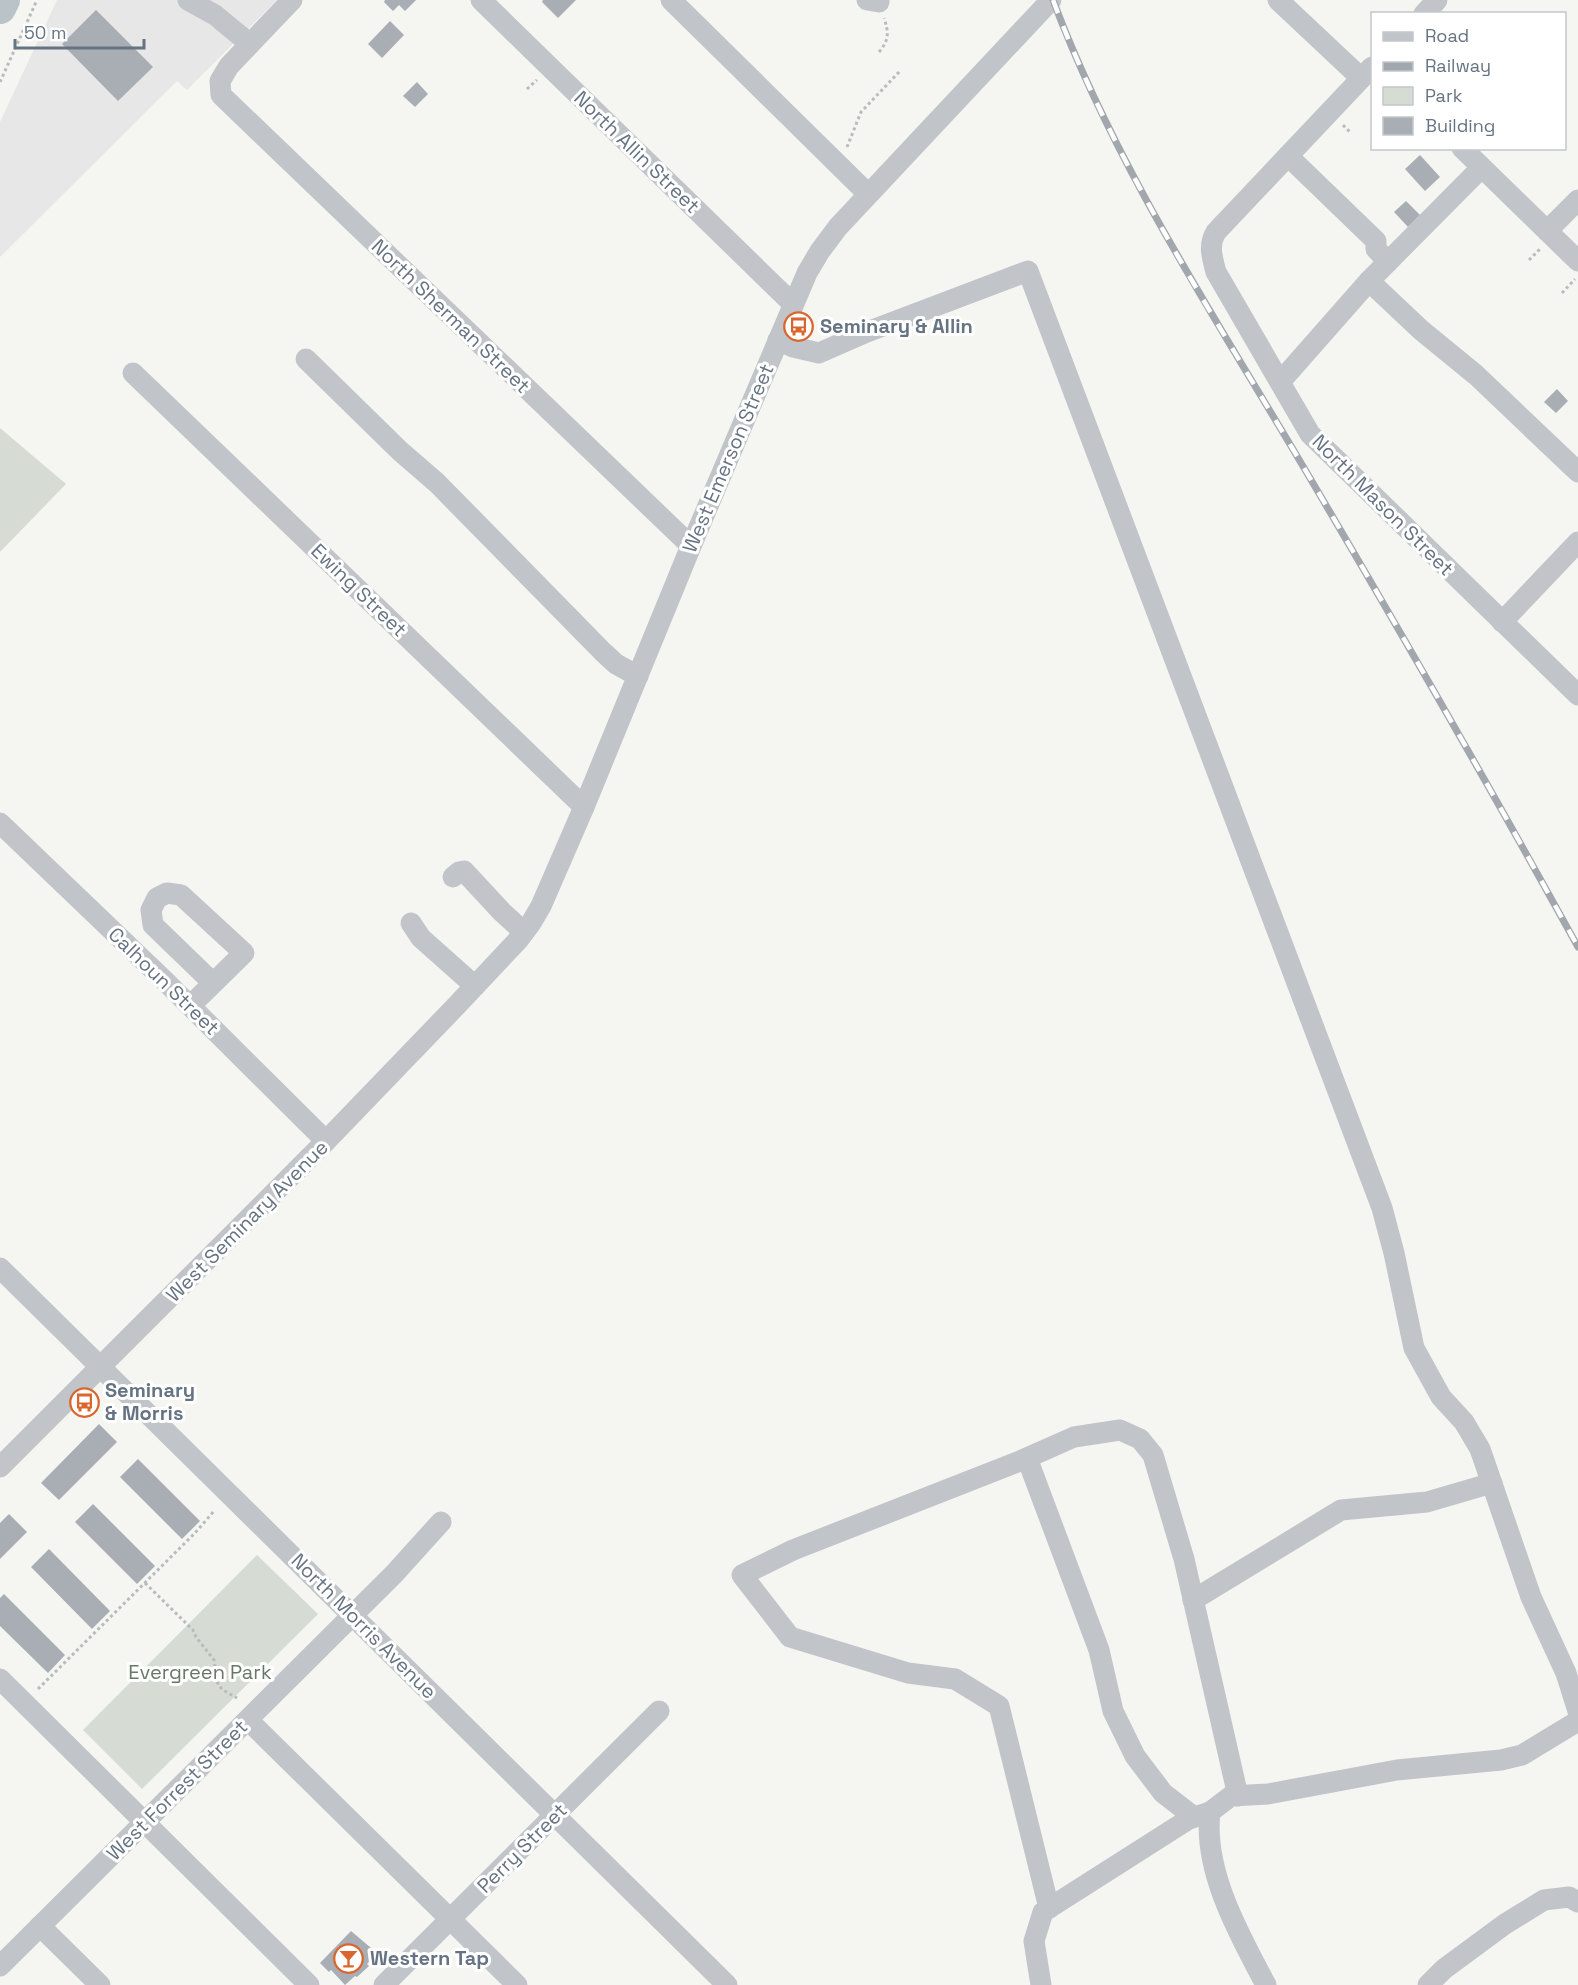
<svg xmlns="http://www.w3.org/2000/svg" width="1578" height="1985" font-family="'Space Grotesk',sans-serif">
<rect width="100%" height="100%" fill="#f5f6f2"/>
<polygon fill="#e6e7e6" points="57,0 277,0 187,90 177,81 0,257 0,122"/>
<g fill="#d6dcd4">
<polygon points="0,428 66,484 0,552"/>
<polygon points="257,1555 318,1614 142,1789 83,1730"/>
</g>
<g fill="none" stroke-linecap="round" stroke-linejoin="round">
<polyline stroke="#b9c3c8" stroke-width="32" points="0,8 4,0"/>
</g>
<g fill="#a8aeb4">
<polygon points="385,0 416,0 405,11 399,5 393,11 384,2"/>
<polygon points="543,0 576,0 558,18 542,2"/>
<polygon points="96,10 153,67 118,101 62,44"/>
<polygon points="390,21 404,35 382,58 368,44"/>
<polygon points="417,82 428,94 415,107 403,96"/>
<polygon points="1420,155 1440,177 1425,191 1405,169"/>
<polygon points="1406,201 1420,215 1408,227 1394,212"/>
<polygon points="1557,389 1568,401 1556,413 1544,402"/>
<polygon points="99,1424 117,1442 59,1500 41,1483"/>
<polygon points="138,1459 200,1521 182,1539 120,1477"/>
<polygon points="93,1504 155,1566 137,1584 75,1522"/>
<polygon points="9,1514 27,1532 0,1559 0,1523"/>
<polygon points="49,1549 110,1611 92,1629 31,1567"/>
<polygon points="4,1594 65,1655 48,1673 0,1626 0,1598"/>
<polygon points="351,1931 377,1953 367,1964 369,1966 357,1977 355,1976 345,1985 331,1970 329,1972 320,1963"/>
</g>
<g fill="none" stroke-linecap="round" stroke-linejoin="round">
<g stroke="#b9bbbe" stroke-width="3" stroke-dasharray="3 3" stroke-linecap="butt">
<path d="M879 52C889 40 889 33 884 18"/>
<polyline points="0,82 37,0"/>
<polyline points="527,89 537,80"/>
<polyline points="1343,125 1351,133"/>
<polyline points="847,147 861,112 900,71"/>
<polyline points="1529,260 1541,248"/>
<polyline points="1562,293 1575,279"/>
<polyline points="145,1583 193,1630 196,1637 214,1660 218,1685 223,1690 237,1698"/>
<polyline points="38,1689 194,1534 215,1510"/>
</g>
<g stroke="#c1c4c8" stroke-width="21">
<polyline points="188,0 215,15 250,44"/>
<polyline points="292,0 229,66 220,81 221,95 691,546"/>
<polyline points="481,0 793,304"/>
<polyline points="671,0 868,194"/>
<polyline points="867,0 879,2"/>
<polyline points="1278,0 1361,78"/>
<polyline points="1424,14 1437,0"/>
<path d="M1372 67 1216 232C1208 245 1212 257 1216 272L1310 434 1578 695"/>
<polyline points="1462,148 1578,261"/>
<polyline points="1288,156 1376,241 1376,249 1388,262"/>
<polyline points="1547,231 1578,200"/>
<polyline points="1369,281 1421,330 1476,375 1578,472"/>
<polyline points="778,340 793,347 819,353 867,332 1028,271 1382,1208 1394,1253 1414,1348 1441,1397 1464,1422 1480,1449 1531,1597 1566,1673 1578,1711"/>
<polyline points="306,359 400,451 437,483 603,652 616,664 638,676"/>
<polyline points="133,373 584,807"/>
<polyline points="1280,382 1369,281 1481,168"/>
<polyline points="1502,622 1578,542"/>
<polyline points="0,823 166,982 326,1141"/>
<polyline points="453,877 459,872 464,871 502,912 524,932"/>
<polyline points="411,923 421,938 475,986"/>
<polyline points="190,1006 244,953 181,895 167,893 157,898 151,910 153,925 213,983"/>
<polyline points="0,1268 727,1985"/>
<polyline points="1027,1458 1099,1650 1113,1711 1135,1756 1163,1793 1194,1817"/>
<polyline points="0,1467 326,1141 457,1005 519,939 531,923 541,906 584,807 691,546 807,273 820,251 838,227 1051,0"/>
<polyline points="1193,1600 1341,1510 1427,1502 1492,1483"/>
<polyline points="0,1679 309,1985"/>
<polyline points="248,1720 517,1985"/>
<path d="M1210 1812C1203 1871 1239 1934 1266 1985"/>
<polyline points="1049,1908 999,1706 955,1679 908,1673 790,1637 742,1575 793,1550 1020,1461 1074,1437 1120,1430 1140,1439 1153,1455 1184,1559 1238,1796"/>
<polyline points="40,1926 100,1985"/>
<polyline points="0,1966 394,1574 441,1522"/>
<polyline points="384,1985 659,1711"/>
<polyline points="1041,1985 1034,1941 1043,1912 1189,1819 1210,1812 1231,1796 1268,1794 1397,1770 1501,1760 1522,1755 1578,1721"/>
<polyline points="1428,1985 1444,1969 1505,1924 1544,1900 1569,1897 1578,1902"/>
</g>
<defs>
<path id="rail" d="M1053 0C1113 160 1207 305 1294 451 1391 615 1486 780 1578 947"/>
</defs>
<use href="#rail" stroke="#a2a7ad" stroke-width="7"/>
<use href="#rail" stroke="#fff" stroke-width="4.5" stroke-dasharray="14" stroke-linecap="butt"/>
</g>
<defs>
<symbol id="bus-ring" viewBox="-11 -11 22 22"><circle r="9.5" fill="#fff" stroke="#da662e" stroke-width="1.5"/><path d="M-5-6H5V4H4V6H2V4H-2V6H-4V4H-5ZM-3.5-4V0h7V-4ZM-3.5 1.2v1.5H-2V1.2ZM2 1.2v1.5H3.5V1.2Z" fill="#da662e"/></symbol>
<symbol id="bar-ring" viewBox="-11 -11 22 22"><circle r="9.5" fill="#fff" stroke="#da662e" stroke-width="1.5"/><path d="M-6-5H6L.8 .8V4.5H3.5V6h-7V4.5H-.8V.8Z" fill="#da662e"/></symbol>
</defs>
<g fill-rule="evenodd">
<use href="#bus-ring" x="782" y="310" width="33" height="33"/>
<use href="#bus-ring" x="68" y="1386" width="33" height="33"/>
<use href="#bar-ring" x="332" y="1942" width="33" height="33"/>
</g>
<g text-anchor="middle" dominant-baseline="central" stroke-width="6" stroke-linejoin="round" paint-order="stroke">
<g font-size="20" fill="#667382" stroke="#fff">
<text transform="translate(637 152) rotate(44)">North Allin Street</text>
<text transform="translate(451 316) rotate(44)">North Sherman Street</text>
<text transform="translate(728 458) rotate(-67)">West Emerson Street</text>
<text transform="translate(1383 505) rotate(45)">North Mason Street</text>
<text transform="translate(359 590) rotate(44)">Ewing Street</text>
<text transform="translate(164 981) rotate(44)">Calhoun Street</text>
<text transform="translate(247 1221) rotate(-45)">West Seminary Avenue</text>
<text transform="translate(364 1626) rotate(45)">North Morris Avenue</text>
<text transform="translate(177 1790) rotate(-45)">West Forrest Street</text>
<text transform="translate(522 1848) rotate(-45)">Perry Street</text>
</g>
<g font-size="20" font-weight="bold" fill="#667382" stroke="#fff" text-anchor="start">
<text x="820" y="326">Seminary &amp; Allin</text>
<text x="105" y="1390">Seminary<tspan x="105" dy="23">&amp; Morris</tspan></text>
<text x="370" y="1958">Western Tap</text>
</g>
<g font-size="20" fill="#677965" stroke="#fff">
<text x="200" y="1672">Evergreen Park</text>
</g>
</g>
<rect x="1371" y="12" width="195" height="138" fill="#ffffff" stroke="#c2c7cd" stroke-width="1.5"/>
<rect x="1383" y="32" width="30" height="9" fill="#c1c4c8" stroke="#c2c7cd" stroke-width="1.5"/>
<text x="1425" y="42" font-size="18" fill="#667382">Road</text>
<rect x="1383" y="62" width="30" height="9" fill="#a2a7ad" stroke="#c2c7cd" stroke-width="1.5"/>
<text x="1425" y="72" font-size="18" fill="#667382">Railway</text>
<rect x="1383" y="87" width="30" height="18" fill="#d6dcd4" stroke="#c2c7cd" stroke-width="1.5"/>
<text x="1425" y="102" font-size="18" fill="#667382">Park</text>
<rect x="1383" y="117" width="30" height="18" fill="#a8aeb4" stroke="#c2c7cd" stroke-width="1.5"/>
<text x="1425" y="132" font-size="18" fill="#667382">Building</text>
<path d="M15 39v9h129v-9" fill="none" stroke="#667382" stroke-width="3"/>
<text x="24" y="39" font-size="18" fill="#667382" stroke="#ffffff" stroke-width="4.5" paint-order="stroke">50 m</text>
</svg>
